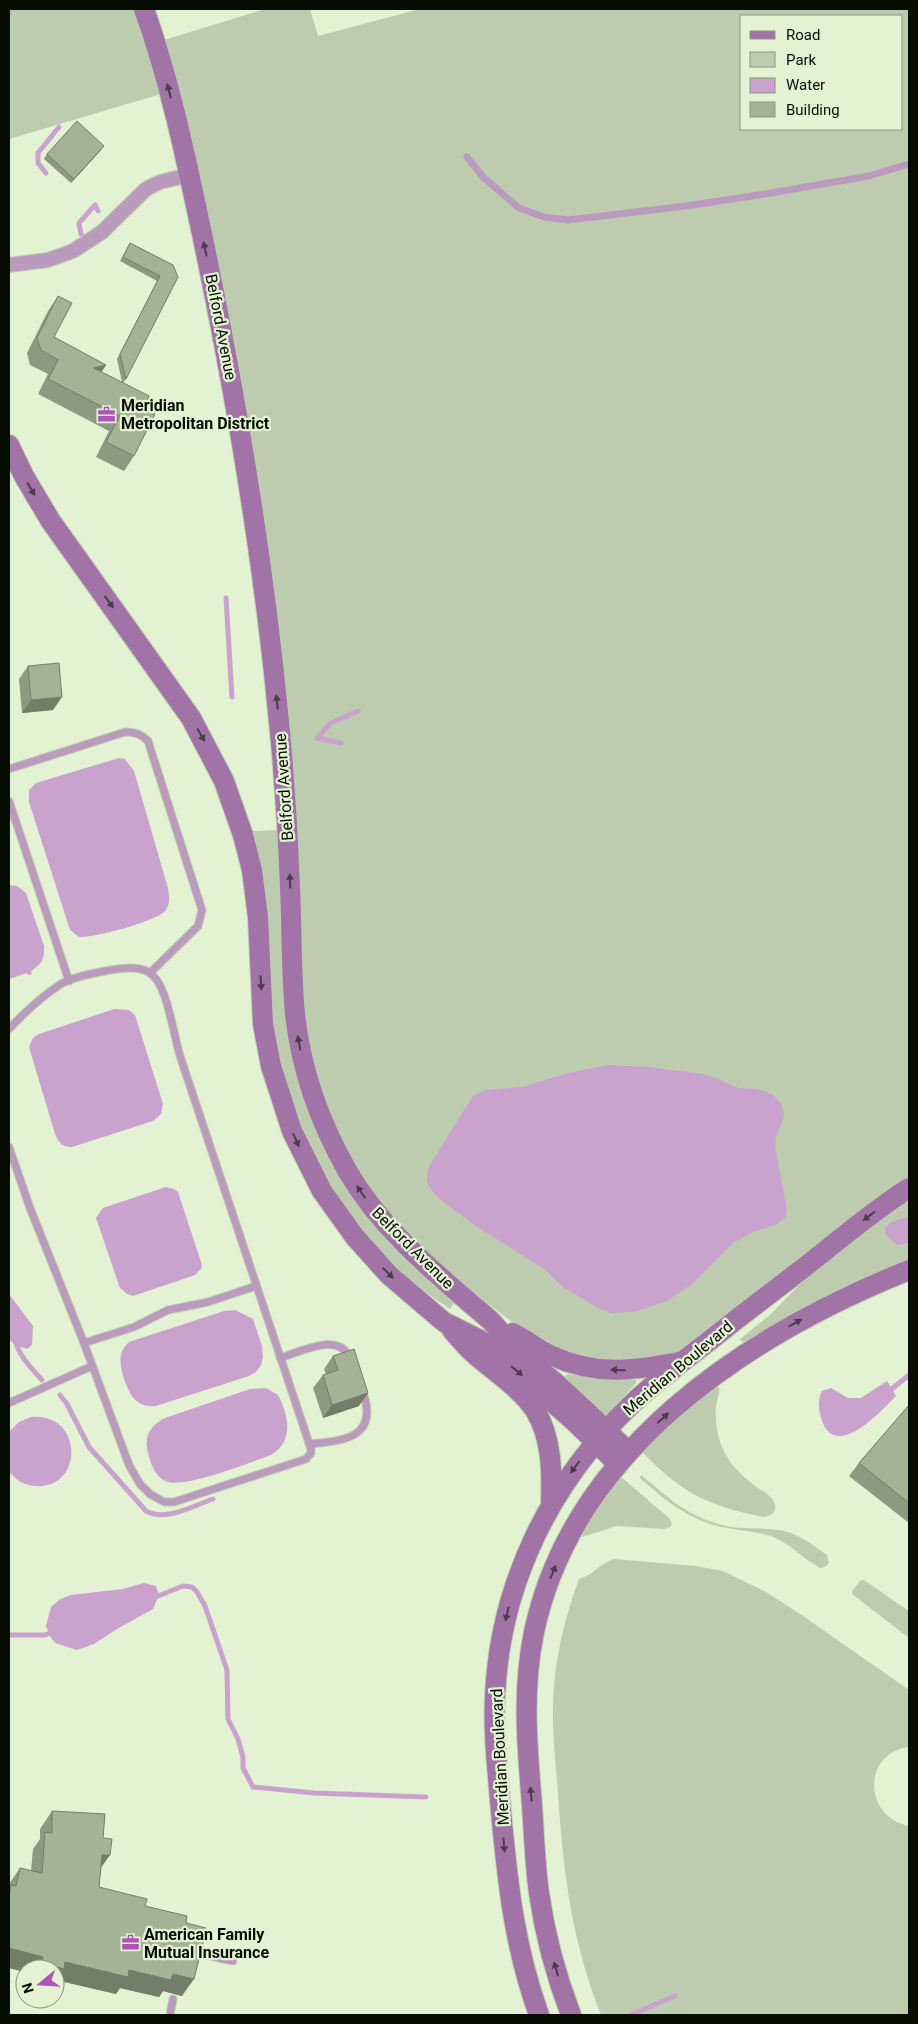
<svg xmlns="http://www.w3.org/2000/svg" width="918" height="2024" font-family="Roboto,sans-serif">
<rect width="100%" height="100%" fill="#e2f2d3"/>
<g fill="#bdccae" fill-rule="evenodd">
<polygon points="9,9 135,9 161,94 9,139"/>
<path d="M265 9H310L318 36 420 9H909V1179L681 1351 663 1358 591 1361 534 1339 456 1279 413 1240 375 1196 352 1161 325 1104 311 1055 303 1006 295 810 164 40ZM742 16H902V129H742Z"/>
<path d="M278 830 315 1125 455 1302 450 1309C377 1263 326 1194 296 1114 291 1101 285 1088 282 1075 274 1040 271 1005 267 970 262 923 256 877 251 831Z"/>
<polygon points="909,1199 909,1261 828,1296 795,1314 745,1345 740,1339 770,1315 804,1280 863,1231"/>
<polygon points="569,1374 592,1379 635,1380 637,1382 605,1417 565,1381 565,1376"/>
<path d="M716 1387H719C720 1393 717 1400 716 1406 715 1420 717 1435 722 1447 729 1463 740 1475 754 1485 760 1490 771 1495 774 1502 778 1511 771 1517 763 1517 707 1505 683 1494 643 1453V1450L687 1409Z"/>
<path d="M641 1475C669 1498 685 1515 722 1525 743 1531 767 1526 788 1532 802 1536 815 1547 827 1555L829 1563 825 1567 820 1568C803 1559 790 1543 771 1536 755 1531 739 1531 722 1527 690 1520 664 1500 640 1478Z"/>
<polygon points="621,1477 669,1518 672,1524 670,1527 665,1529 617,1526 582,1537 591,1516"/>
<path d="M614 1559 696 1566 723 1571 766 1592 803 1616 909 1690V1747C862 1753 863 1817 909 1826V2015H601C574 1947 564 1880 559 1807 557 1773 552 1739 553 1705 554 1661 564 1620 579 1579 593 1575 601 1563 614 1559Z"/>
<polygon points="861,1580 864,1580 909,1611 909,1638 852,1594 852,1591"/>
</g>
<g fill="#c9a2cd">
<path d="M119 758 125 759 134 771 168 888C169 896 171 904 165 911 157 921 94 938 79 937L70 930 29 802V790L36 783Z"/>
<polygon points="9,885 17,886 26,893 44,946 44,955 41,963 31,971 32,974 28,975 27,973 9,979"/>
<path d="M114 1009 129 1010 135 1015 163 1104 161 1114 153 1121 72 1147C62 1147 59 1143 55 1134L29 1047 33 1038 39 1034Z"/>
<polygon points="609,1065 649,1067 702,1074 716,1078 738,1088 757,1089 772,1094 781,1104 784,1113 783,1120 776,1137 775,1147 787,1209 785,1218 777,1224 751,1233 733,1243 692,1284 667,1301 634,1312 611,1313 596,1307 563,1287 544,1269 476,1226 442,1201 431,1190 427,1182 428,1168 473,1096 485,1090 522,1087 568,1073"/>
<polygon points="166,1187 174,1189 178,1192 202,1265 201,1269 195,1275 133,1296 127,1294 120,1288 96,1218 103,1208"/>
<path d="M909 1217V1243L897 1245C895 1243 890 1240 888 1237 877 1224 901 1218 909 1217Z"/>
<polygon points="9,1294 33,1326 32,1345 27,1349 15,1345 9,1339"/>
<path d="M235 1310 253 1319 262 1346 263 1357 261 1365 256 1372 249 1376 156 1406C136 1408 130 1395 124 1379 120 1364 117 1353 129 1342L224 1311Z"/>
<path d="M887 1381 896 1396C882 1410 837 1461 822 1421 819 1411 817 1401 822 1391L831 1388 848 1398H861Z"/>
<path d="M266 1388 278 1395C289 1416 294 1441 271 1455 251 1462 182 1490 165 1481 154 1476 149 1459 147 1448 145 1433 152 1425 165 1418L250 1389Z"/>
<path d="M31 1417C84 1412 84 1490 35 1486 24 1485 15 1480 9 1471V1432L19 1422Z"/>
<polygon points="144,1583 156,1586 159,1595 153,1609 117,1629 94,1644 77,1650 55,1643 50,1636 46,1626 51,1607 60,1599 71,1595 123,1589"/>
</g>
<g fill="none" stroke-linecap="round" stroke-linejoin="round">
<g stroke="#c9a2cd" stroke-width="5">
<polyline points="46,173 38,163 38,153 59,127"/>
<polyline points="81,234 79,223 95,205 98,211"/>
<polyline points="226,598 232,697"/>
<polyline points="341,743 317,738 331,723 358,711"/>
<path d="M15 1339C18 1355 31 1368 42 1380"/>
<polyline points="888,1392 909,1375"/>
<path d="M60 1395 67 1404 89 1447 146 1511C166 1522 193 1506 213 1499"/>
<polyline points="153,1598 183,1586 192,1587 197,1592 205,1606 227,1670 228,1719 238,1739 243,1757 243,1768 253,1787 314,1793 426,1797"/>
<polyline points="9,1635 45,1635 55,1631"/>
<polyline points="631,2015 675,1996"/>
</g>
<defs>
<g id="lane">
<polyline points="467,157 483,177 519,208 544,217 568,220 686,206 765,194 869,176 909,164"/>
<path d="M9 769 125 732C135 732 141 734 148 741L202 910 198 926 150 973"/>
<polyline points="9,801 69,981"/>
<path d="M9 1029C24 1013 42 996 61 984 74 976 125 965 140 969 146 970 152 974 156 979 168 994 174 1036 180 1056L311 1449V1453L306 1459 174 1502H164L150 1494 140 1484 129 1465 84 1343 30 1208 9 1147"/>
<polyline points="84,1343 134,1327 168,1310 208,1302 256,1286"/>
<path d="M280 1358C300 1352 338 1331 350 1358"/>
<polyline points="9,1403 92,1366"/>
<path d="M309 1444C346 1441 380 1437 362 1389"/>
<polyline points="196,1953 233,1961"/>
<polyline points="170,2015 173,1999"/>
</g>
<polyline id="street" points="9,265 48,260 73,251 102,232 146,189 160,182 189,175"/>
<g id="secondary">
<path d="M144 9C172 87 188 168 205 248 237 402 263 556 278 712 284 770 288 828 290 887 292 929 291 972 295 1014 301 1070 320 1123 348 1172 383 1232 438 1275 490 1320 498 1328 504 1337 511 1344 526 1359 543 1372 559 1386 583 1408 606 1429 628 1452"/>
<polyline points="9,445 24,476 50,520 191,718 224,781 243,835 252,870 258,917 263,1024 271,1066 292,1131 322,1191 355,1237 389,1275 444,1322 482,1341 575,1422 618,1464"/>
<path d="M452 1330C458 1337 464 1344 470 1350 491 1370 519 1386 535 1410 552 1438 552 1472 551 1503"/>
<path d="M513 1333C526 1339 536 1349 550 1355 596 1376 631 1371 679 1362"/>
<path d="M539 2015C514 1945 508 1885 501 1812 498 1774 493 1735 495 1696 500 1583 551 1480 634 1402 663 1375 697 1351 728 1326 757 1303 787 1281 816 1258 846 1234 876 1209 909 1188"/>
<path d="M571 2015C556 1976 545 1935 539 1893 535 1864 534 1834 532 1805 527 1746 522 1690 534 1632 573 1449 747 1335 909 1270"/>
</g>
</defs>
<use href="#lane" stroke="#bfcdb2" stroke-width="9"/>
<use href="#street" stroke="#bfcdb2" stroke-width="16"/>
<use href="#secondary" stroke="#bfcdb2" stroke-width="22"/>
<use href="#lane" stroke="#ba9bbe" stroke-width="7"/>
<use href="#street" stroke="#ba9bbe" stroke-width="14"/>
<use href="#secondary" stroke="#a173a6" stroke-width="20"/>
</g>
<g fill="#8d9980">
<polygon points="101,150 71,183 44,159 47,154"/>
<polygon points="130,243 173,265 126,379 123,383 147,401 134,456 124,471 96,457 109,431 38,394 48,374 30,365 27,353 48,311 58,296 54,337 106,365 101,372 122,382 117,359 157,281 120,261"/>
<polygon points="28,666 53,710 22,713 19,679"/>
<polygon points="333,1356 359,1406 323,1418 313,1388 323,1375 326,1374 324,1369"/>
<polygon points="909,1405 909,1523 849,1476 859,1463"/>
<polygon points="52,1811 101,1868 99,1887 186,1923 203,1934 182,1996 163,1991 159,1997 120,1988 116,1994 56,1980 55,1969 25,1969 25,1972 9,1968 9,1884 20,1868 31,1871 33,1849 40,1839 40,1829"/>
</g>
<g fill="#737d68">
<polygon points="104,146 101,150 71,183 74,179"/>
<polygon points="106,365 96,380 94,368"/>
<polygon points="62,697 53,710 22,713 31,700"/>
<polygon points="368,1393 359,1406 323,1418 332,1405"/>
<polygon points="102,1855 110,1855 98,1872"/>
<polygon points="9,1948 43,1957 35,1969 25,1969 25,1972 9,1968"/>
<polygon points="65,1962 129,1970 173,1974 194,1979 182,1996 163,1991 159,1997 120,1988 116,1994 56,1980 55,1982 55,1969 37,1969 42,1963"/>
</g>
<g fill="#a4b295" stroke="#737d68">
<polygon points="77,121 104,146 74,179 47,154"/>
<polygon points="130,243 173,265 178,277 126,379 120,354 160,276 123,257"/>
<polygon points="58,296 72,303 54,337 106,365 94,368 149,396 147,401 150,411 155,414 134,456 106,442 120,416 48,379 58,360 41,350 37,338"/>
<polygon points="59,663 62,697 31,700 28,666"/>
<polygon points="354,1349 368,1393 332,1405 323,1375 338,1370 333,1356"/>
<polygon points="909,1405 909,1503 859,1463"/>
<polygon points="52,1811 105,1814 103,1838 112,1839 110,1855 102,1855 99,1887 147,1899 145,1906 187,1916 186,1923 206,1928 203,1934 204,1939 194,1979 173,1974 171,1980 129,1970 128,1977 65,1962 64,1969 42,1963 43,1957 9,1948 9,1897 11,1885 16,1886 20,1868 42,1873 45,1832 52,1833"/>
</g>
<defs><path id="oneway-solid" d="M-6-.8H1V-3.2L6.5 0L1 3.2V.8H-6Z" transform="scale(1.25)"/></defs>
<g fill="#4d3b4d">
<use href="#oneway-solid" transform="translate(169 91) rotate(-104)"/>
<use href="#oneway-solid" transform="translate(205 249) rotate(-102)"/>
<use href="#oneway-solid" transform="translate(31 489) rotate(60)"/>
<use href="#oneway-solid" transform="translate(109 602) rotate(54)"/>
<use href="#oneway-solid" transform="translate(277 702) rotate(-96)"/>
<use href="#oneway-solid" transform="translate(201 735) rotate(60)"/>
<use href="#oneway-solid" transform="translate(290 881) rotate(-92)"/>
<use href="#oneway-solid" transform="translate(261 983) rotate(87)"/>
<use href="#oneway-solid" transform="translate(299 1043) rotate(-101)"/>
<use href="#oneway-solid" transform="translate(296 1140) rotate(66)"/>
<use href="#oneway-solid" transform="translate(361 1192) rotate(-125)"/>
<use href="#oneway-solid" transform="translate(869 1216) rotate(143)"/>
<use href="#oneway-solid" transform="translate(388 1273) rotate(44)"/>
<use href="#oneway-solid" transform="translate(795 1323) rotate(-30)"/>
<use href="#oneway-solid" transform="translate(618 1370) rotate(-178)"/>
<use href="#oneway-solid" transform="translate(517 1371) rotate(40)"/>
<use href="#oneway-solid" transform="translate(663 1418) rotate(-42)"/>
<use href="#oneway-solid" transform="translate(575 1467) rotate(127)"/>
<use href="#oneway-solid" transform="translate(553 1572) rotate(-68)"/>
<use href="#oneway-solid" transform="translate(507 1614) rotate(103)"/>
<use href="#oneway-solid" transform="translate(531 1794) rotate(-95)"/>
<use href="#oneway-solid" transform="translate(504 1845) rotate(85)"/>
<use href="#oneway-solid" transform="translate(556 1969) rotate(-106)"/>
</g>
<defs>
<symbol id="office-bare" viewBox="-9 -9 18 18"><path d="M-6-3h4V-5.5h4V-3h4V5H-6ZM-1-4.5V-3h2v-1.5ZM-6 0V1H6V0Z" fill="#b153bd" stroke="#e2f2d3" stroke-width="2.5" paint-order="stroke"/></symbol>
</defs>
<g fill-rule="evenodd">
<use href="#office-bare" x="94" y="402" width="25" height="25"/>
<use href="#office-bare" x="118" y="1930" width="25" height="25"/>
</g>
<g text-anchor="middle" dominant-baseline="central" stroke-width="4.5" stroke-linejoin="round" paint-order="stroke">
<g font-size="16" fill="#080d04" stroke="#e2f2d3">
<text transform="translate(221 327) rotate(79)">Belford Avenue</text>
<text transform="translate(284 787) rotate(-94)">Belford Avenue</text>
<text transform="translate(413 1248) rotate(45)">Belford Avenue</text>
<text transform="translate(678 1368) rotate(-40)">Meridian Boulevard</text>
<text transform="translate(500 1757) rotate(-93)">Meridian Boulevard</text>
</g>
<g font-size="16" font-weight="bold" fill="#080d04" stroke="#e2f2d3" text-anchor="start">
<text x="121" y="405">Meridian<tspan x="121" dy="18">Metropolitan District</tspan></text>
<text x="144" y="1934">American Family<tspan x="144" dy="18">Mutual Insurance</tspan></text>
</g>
</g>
<rect width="918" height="2024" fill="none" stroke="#080d04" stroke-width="20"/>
<rect x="740" y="15" width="162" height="115" fill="#e2f2d3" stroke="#8b9680"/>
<rect x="750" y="31" width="25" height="8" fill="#a173a6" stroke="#8b9680"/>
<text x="786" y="40" font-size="15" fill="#080d04">Road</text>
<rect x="750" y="52" width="25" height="15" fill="#bdccae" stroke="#8b9680"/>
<text x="786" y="65" font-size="15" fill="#080d04">Park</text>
<rect x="750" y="78" width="25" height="15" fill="#c9a2cd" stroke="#8b9680"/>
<text x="786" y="90" font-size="15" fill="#080d04">Water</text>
<rect x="750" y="102" width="25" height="15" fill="#a4b295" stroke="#8b9680"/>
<text x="786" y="115" font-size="15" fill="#080d04">Building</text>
<g transform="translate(40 1984) rotate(252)"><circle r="24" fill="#e2f2d3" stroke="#8b9680"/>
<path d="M0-4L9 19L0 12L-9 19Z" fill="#b153bd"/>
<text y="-8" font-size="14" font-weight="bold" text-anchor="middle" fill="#080d04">N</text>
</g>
</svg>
